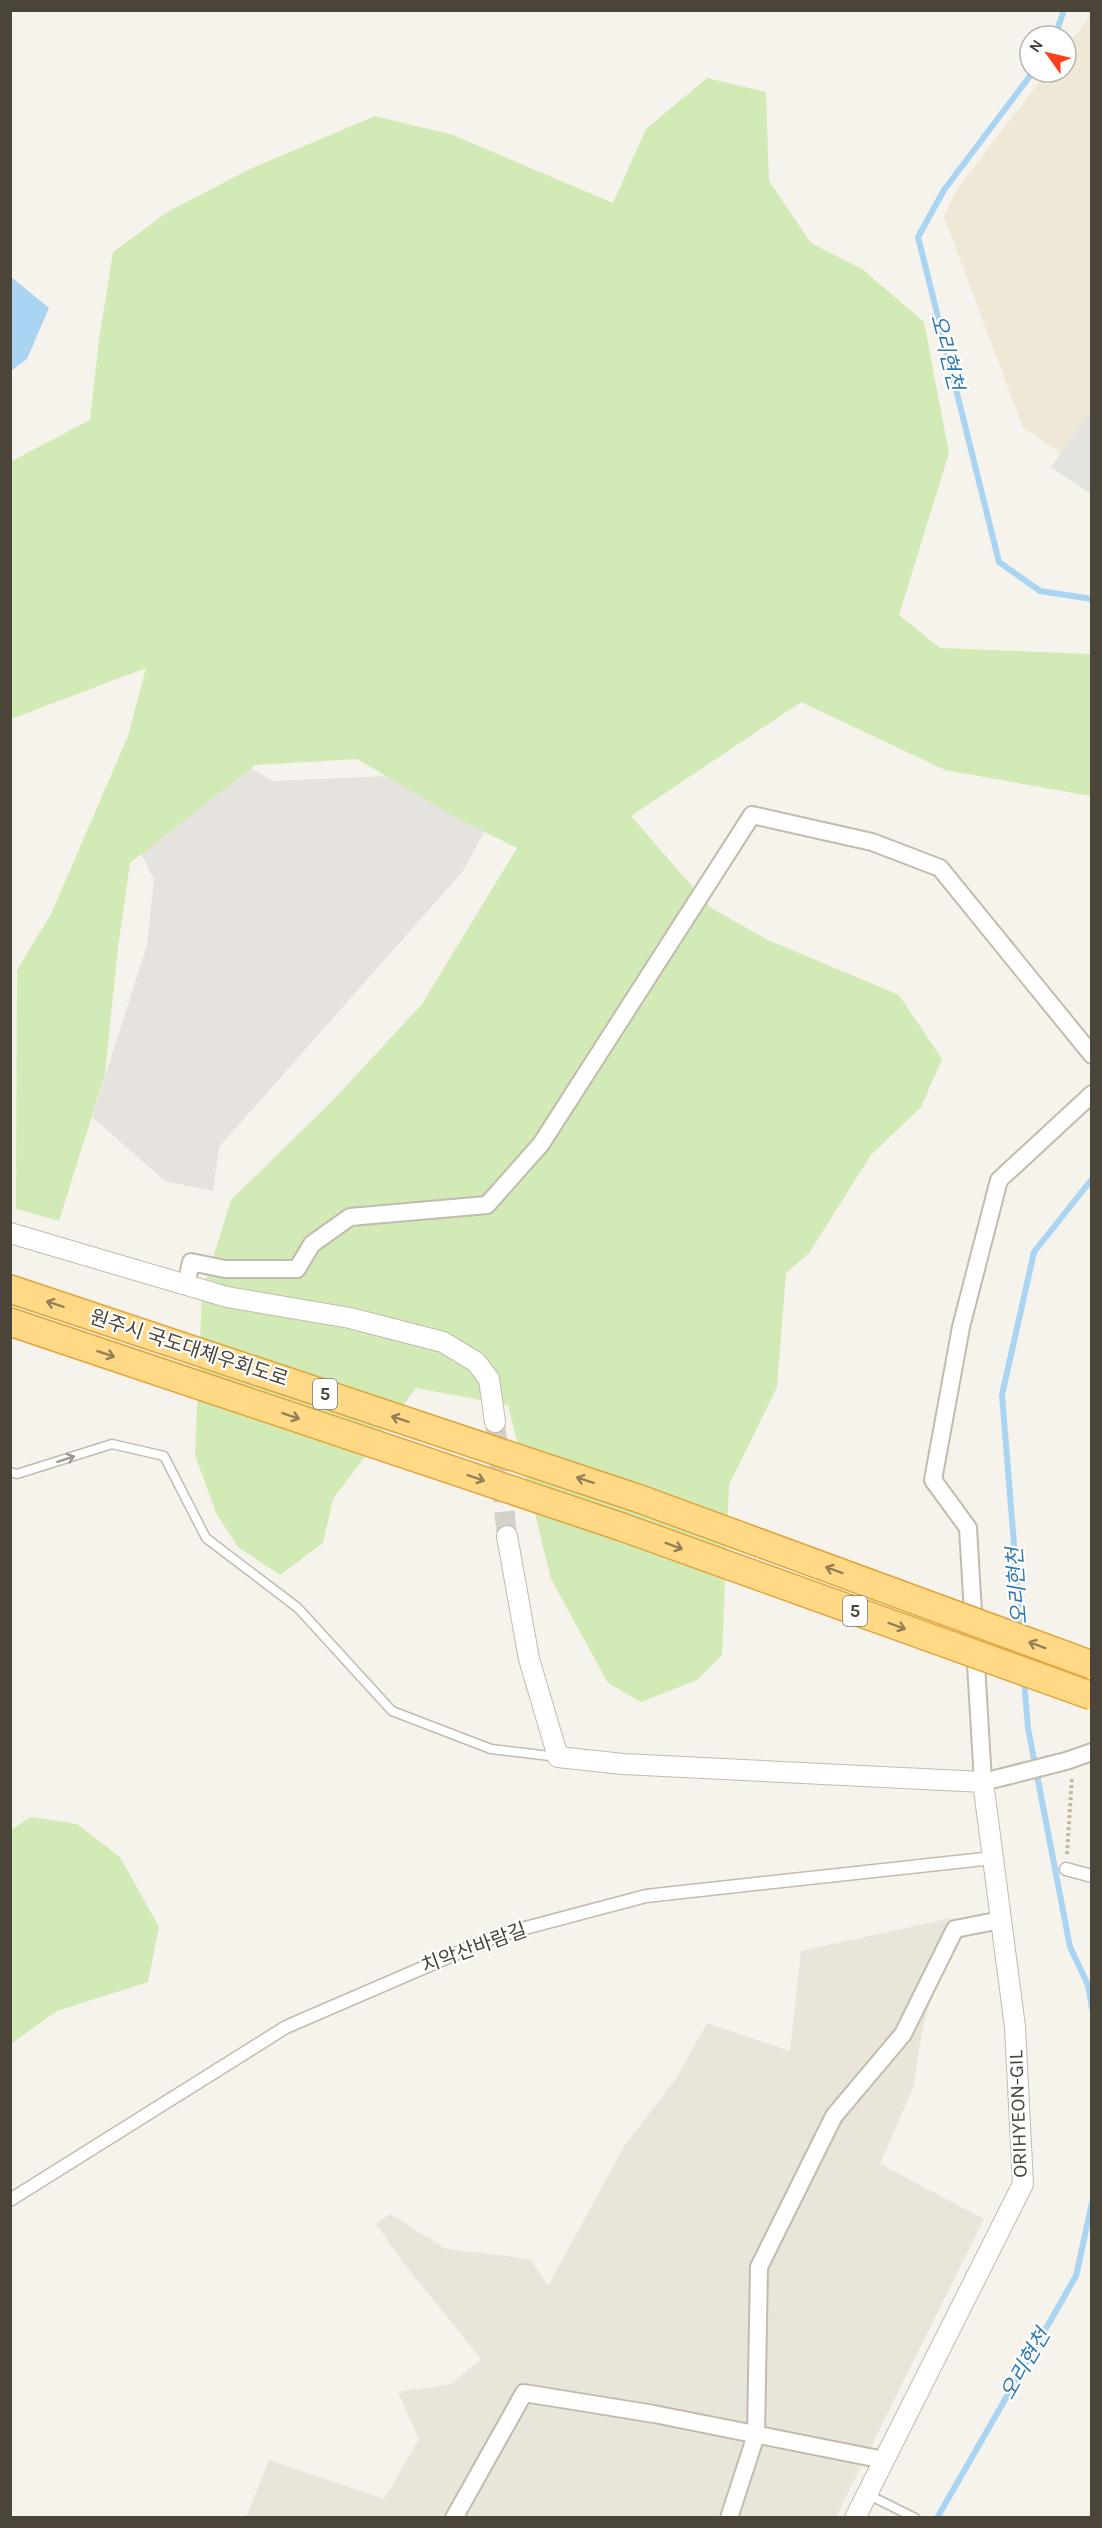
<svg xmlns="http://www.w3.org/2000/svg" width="1102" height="2528" font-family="Karla,'Noto Sans KR',sans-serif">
<rect width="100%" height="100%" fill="#f6f3ec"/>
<polygon fill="#eae5da" points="951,1918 921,2037 914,2085 880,2164 984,2219 836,2517 246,2518 269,2460 384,2499 419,2439 398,2392 451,2384 481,2359 402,2261 376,2224 390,2214 446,2249 530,2259 548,2286 625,2145 677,2077 707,2023 790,2051 801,1951"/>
<polygon fill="#e6e2dd" points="233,756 272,781 439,774 492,817 463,871 219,1147 213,1191 165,1181 92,1117 147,945 154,880 128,826"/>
<polygon fill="#efe8d6" points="1091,14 1091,473 1023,428 944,216 957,189 1047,72 1066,72 1066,48"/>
<g fill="#d2eab5">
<polygon points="707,78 766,92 769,181 811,243 862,269 924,322 949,453 899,615 940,648 1091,654 1091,796 945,770 801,702 631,816 711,908 768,940 899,995 942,1059 921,1107 871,1155 809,1253 786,1273 777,1387 729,1485 722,1655 697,1680 641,1702 608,1683 551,1579 508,1405 416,1388 333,1499 323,1543 280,1575 238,1547 216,1513 195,1455 202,1293 231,1200 336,1097 422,1004 517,848 457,818 357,759 255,765 130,863 118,947 105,1074 59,1221 16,1209 17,970 51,914 128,736 146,668 11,719 10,462 90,420 99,340 113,252 169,211 250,169 375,116 453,135 613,203 646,129"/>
<polygon points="31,1817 77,1824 120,1857 159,1927 148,1982 57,2011 11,2044 11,1830"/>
</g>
<polygon fill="#e5e3e0" points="1091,411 1091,494 1051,467"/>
<polygon fill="#a9d4f2" points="10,276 49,308 27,359 11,371"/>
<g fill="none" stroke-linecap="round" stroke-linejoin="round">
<g stroke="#a9d4f2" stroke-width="6">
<polyline points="1055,36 1064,10"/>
<polyline points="1033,72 944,190 918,237 999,562 1040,591 1092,599"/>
<polyline points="1021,1631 1002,1395 1034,1252 1092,1179"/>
<polyline points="1024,1680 1028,1728 1070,1947 1088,1985 1092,2008"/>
<polyline points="937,2518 1076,2276 1092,2203"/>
</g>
<polyline stroke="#d4d0c8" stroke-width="20" stroke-dasharray="20 10" stroke-linecap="butt" points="495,1422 507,1536"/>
<defs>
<g id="service">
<polyline points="10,1472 17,1474 112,1444 164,1456 206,1538 298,1608 392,1711 491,1749 558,1757"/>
<polyline points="867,2494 915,2518"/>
</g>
<g id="pedestrian">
<polyline points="1066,1869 1092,1876"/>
<polyline points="10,2200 286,2027 499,1935 646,1896 993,1858"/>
</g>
<g id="minor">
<polyline points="1092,1094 999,1180 961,1327 933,1480 968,1528 983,1782 1066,1761 1092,1752"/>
<polyline points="186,1285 191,1262 225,1269 297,1269 312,1244 350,1217 487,1205 541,1144 752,815 872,842 940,868 1092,1055"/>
<polyline points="454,2518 524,2393 654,2414 884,2460"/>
<polyline points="729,2518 756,2435 759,2267 834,2116 903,2034 955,1929 1001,1920"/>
</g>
<g id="tertiary">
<polyline points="10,1233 227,1297 350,1318 443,1342 476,1362 489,1379 495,1422"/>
<polyline points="507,1536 529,1659 558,1757 623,1764 983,1782 1015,2027 1023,2184 855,2518"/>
</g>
<g id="trunk">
<polyline points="10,1289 640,1499"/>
<polyline points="10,1322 619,1526"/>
</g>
</defs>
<use href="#service" stroke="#c2bbae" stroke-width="11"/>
<use href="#pedestrian" stroke="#c2bbae" stroke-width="15"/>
<use href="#minor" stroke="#c2bbae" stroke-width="20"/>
<use href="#tertiary" stroke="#c2bbae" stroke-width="22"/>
<use href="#trunk" stroke="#e0a43c" stroke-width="30"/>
<polyline stroke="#c4b79f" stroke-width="4" stroke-dasharray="3 3" stroke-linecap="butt" points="1067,1854 1072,1777"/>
<use href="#service" stroke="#fff" stroke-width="8"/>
<use href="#pedestrian" stroke="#fff" stroke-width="12"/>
<use href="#minor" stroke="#fff" stroke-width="16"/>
<use href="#tertiary" stroke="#fff" stroke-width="20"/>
<use href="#trunk" stroke="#ffd985" stroke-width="27"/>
<defs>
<g id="trunk-bridge">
<polyline points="640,1499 1092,1665"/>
<polyline points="619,1526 1092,1696"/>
</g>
</defs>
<use href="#trunk-bridge" stroke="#e0a43c" stroke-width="30" stroke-linecap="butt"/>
<use href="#trunk-bridge" stroke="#ffd985" stroke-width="27"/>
</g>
<defs><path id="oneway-shaft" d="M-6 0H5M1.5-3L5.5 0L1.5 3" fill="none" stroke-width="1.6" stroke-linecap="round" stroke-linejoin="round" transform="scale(1.5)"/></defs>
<g stroke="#938057">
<use href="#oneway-shaft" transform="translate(55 1304) rotate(-162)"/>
<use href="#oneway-shaft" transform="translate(106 1354) rotate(19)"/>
<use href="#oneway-shaft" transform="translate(291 1416) rotate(19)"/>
<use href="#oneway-shaft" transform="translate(400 1419) rotate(-162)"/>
<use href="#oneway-shaft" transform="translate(476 1478) rotate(19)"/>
<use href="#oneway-shaft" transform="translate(585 1480) rotate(-162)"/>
<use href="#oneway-shaft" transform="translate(674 1546) rotate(20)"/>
<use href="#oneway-shaft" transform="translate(834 1570) rotate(-160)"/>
<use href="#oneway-shaft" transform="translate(897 1626) rotate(20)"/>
<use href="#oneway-shaft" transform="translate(1037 1645) rotate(-160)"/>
</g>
<use stroke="#9c9892" href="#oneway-shaft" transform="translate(66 1459) rotate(-18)"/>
<g text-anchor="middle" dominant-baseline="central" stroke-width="4.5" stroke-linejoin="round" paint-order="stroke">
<g fill="#fff" stroke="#817c74" stroke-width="1.5">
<rect x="313" y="1379" width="24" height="30" rx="4.5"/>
<rect x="843" y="1596" width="24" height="30" rx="4.5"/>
</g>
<g font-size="18" font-weight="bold" fill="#4b4439">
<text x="325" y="1394">5</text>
<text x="855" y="1611">5</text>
</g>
<g font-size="20" fill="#4b4439" stroke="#fff">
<text transform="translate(189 1348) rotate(18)">원주시 국도대체우회도로</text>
<text transform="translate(474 1948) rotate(-20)">치악산바람길</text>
<text transform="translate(1018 2114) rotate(-92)">ORIHYEON-GIL</text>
</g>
<g font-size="21" font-style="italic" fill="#2e7ab2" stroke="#fff">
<text transform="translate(947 352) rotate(76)">오리현천</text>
<text transform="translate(1017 1586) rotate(-94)">오리현천</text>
<text transform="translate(1025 2364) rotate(-60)">오리현천</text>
</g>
</g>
<rect width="1102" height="2528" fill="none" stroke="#4b4439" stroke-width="24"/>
<g transform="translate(1048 54) rotate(304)"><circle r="28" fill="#ffffff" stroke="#b7b4b0" stroke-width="1.5"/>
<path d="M0-4.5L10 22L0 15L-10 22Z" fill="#fc3f1d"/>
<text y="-9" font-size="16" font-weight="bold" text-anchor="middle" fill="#4b4439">N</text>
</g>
</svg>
